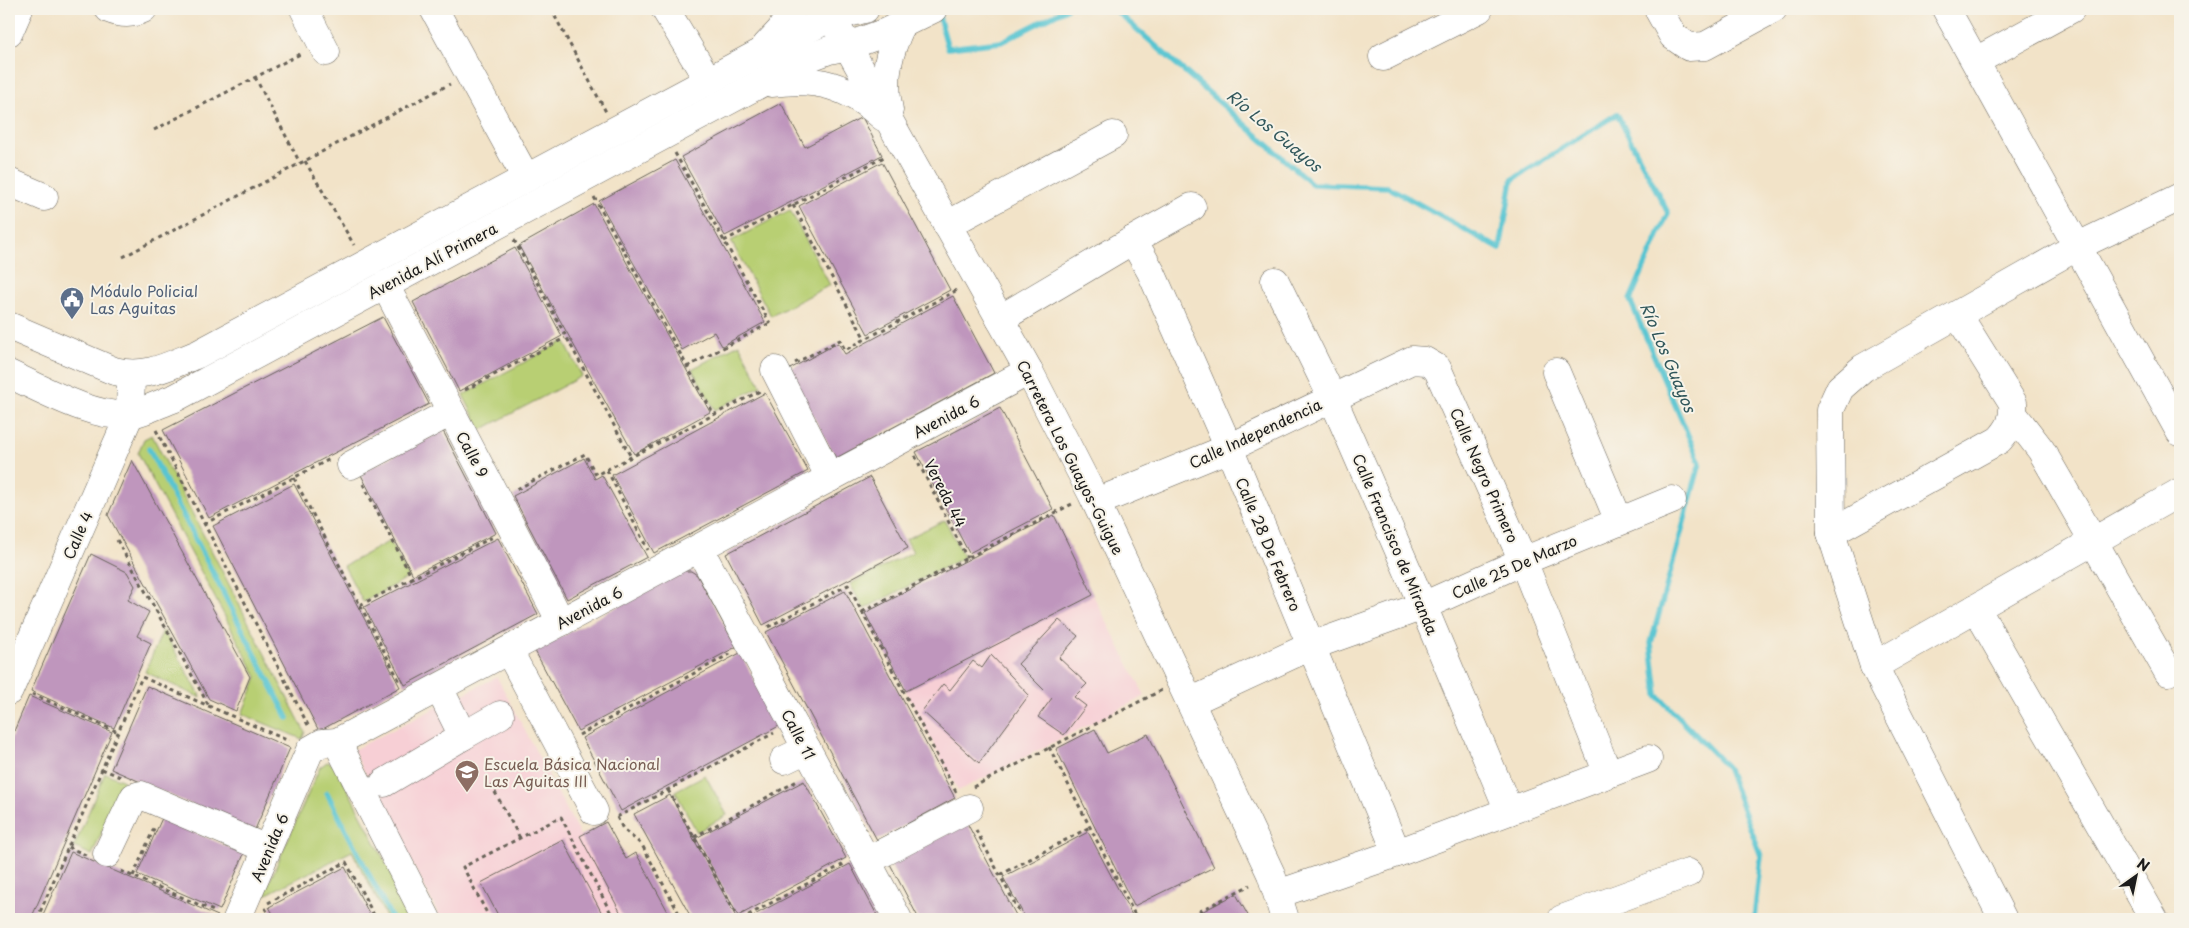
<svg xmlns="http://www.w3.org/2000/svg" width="2189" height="928" font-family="'Playpen Sans',sans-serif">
<rect width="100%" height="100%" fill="#f7f3e8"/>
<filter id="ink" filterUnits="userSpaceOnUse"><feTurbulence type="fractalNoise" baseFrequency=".02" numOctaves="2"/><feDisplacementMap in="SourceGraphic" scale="10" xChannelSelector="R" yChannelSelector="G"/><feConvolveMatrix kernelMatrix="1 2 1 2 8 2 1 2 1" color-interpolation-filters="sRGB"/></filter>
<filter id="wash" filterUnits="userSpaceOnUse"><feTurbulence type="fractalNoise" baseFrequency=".0096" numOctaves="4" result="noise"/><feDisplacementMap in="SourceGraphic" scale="20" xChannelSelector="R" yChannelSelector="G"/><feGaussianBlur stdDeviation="1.12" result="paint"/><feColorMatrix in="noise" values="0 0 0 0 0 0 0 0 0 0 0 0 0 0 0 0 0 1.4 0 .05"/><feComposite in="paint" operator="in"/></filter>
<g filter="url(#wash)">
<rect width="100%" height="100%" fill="#f2e3c8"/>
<g fill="#f7cfd5">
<polygon points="1093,595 1145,696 958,791 906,691"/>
<polygon points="497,677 624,919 441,919 353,750"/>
</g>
<g fill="#b8cf73" stroke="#6a7648">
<polygon points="790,210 830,285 771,316 731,241"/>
<polygon points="564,341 582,376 481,430 463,395"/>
<polygon points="739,344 761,386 715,410 692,369"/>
<polygon points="152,435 305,732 302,739 242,714 257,677 138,453 144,439"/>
<polygon points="945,520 964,557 864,609 850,584 913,552 906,539"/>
<polygon points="390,541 409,577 363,602 344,566"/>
<polygon points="163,630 201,697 201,698 145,672"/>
<polygon points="327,762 335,765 415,919 387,919 352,851 263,896 320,767"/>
<polygon points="105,773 124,781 92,855 74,847"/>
<polygon points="705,775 727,815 697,832 675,791"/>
</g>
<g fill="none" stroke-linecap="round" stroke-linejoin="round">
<g stroke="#59c5d1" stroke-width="5.5">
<polyline points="1114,9 1312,184 1388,187 1500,249 1512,180 1617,114 1668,213 1630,300 1700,463 1651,643 1657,695 1727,767 1761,856 1754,919"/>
<polyline points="938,13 948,48 1001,42 1066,9"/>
<polyline points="149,449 288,718"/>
<polyline points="327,793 392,919"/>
</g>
</g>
<g id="blocks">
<g fill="#bf96bd">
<polygon points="781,103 805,147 862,117 882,155 725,236 681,157"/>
<polygon points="675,160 765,322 722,346 714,332 682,350 599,201"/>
<polygon points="882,162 950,290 868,334 799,206"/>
<polygon points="594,204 710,412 634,454 519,246"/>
<polygon points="515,248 562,336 459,391 413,302"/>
<polygon points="953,296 994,373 836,458 788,370 838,343 845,354"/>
<polygon points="383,317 429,404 209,518 163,430"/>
<polygon points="765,393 808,471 654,553 612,475"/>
<polygon points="1000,408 1053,509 969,553 916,452"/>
<polygon points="443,431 496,533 413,575 360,473"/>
<polygon points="584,458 595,479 602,475 647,557 567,599 513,496"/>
<polygon points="132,460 250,677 236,711 209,699 108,515"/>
<polygon points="870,477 908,548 763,625 726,554"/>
<polygon points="294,484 400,687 319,731 213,526"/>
<polygon points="1054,515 1093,595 906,691 865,613"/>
<polygon points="498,538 538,614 405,685 364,607"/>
<polygon points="91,554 127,572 135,586 128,600 149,612 137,636 151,643 114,728 31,691"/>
<polygon points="684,571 691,571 697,575 736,647 578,731 535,651"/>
<polygon points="845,591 955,798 877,840 766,632"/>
<polygon points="1059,620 1078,636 1059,658 1087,684 1074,697 1086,706 1064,735 1038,717 1052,698 1018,664"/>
<polygon points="740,653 779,726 621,811 582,738"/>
<polygon points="991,655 1029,695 979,763 922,711 943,684 950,690 973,661 982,668"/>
<polygon points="147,686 290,748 254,832 111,769"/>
<polygon points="29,696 112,732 31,919 9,919 9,743"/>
<polygon points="1095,729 1107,753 1148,734 1214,867 1134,906 1056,749"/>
<polygon points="804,781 846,858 738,916 696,838"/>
<polygon points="670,795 736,917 732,919 692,919 634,814"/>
<polygon points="162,818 244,854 220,910 137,874"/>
<polygon points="606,822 626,859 636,853 672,919 624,919 580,836"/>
<polygon points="967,823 1018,919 919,919 890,864"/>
<polygon points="1088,832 1134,919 1026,919 1003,877"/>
<polygon points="563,840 605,919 500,919 481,883"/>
<polygon points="71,852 218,916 216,919 41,919"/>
<polygon points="850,864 879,919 747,919"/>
<polygon points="345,867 372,919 276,919 269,907"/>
<polygon points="1236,894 1250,919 1188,919"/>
</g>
</g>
</g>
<g filter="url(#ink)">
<use href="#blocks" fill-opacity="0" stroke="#676258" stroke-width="1"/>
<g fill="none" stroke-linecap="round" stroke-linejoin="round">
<defs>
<g id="minor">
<path d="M109 9C121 14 131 15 143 9"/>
<polyline points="304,9 326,52"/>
<polyline points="434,9 526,178"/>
<polyline points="665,9 708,80"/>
<polyline points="1658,9 1673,36 1689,47 1705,46 1773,9"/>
<polyline points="1946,9 2180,432"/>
<polyline points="832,17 865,9"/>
<polyline points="9,32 19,9"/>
<polyline points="848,46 884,33 933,9"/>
<polyline points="1383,57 1479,9"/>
<polyline points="1976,61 2071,9"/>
<polyline points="9,182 44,197"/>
<polyline points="947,225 1113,135"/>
<polyline points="1133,240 1151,272 1229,448 1397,853"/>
<polyline points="1275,281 1332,397 1423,606 1509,811"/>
<polyline points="385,285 561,622"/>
<polyline points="1000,319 1133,240 1192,207"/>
<polyline points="775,370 830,478"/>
<polyline points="1556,372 1619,521"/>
<polyline points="2014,415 2041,450 2059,481 2168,672"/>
<polyline points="351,465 451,412"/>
<polyline points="1097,502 1229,448 1412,360 1425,361 1437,368 1523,561 1608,774"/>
<path d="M1831 533 1999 440C2010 428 2014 420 2013 403L1958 315"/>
<polyline points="699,548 898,919"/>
<polyline points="1976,608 2154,919"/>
<polyline points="509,651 594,811"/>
<polyline points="1874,666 2180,492"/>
<polyline points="9,691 130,414 131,375"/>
<polyline points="1190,702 1311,646 1423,606 1523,561 1672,500"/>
<polyline points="463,736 500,715"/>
<polyline points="337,742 427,919"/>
<polyline points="784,760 807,749"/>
<polyline points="384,783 463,736 439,688"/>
<polyline points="107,854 134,797 141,795 267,849"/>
<polyline points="867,861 969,808"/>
<polyline points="1278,894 1397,853 1648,759"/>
<polyline points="237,919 310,750 322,743 337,742 1029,371"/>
<polyline points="1562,919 1688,873"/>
<polyline points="2003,919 1874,666 1831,533 1830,410 1840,388 1863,368 2078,246 2180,197"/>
</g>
<g id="major">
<polyline points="827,9 1029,371 1092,494 1271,874 1285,919"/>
<polyline points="766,46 781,30 792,9"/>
<path d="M771 83C818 77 847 85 883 117"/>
<path d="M889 110C882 79 888 53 902 24"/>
<path d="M9 326 114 371C147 379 167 366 198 354L756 55 832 17"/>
<path d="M9 374C40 388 98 421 132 414 146 411 161 403 175 398L808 58 829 50 848 46"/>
</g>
</defs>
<use href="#minor" stroke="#676258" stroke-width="29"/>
<use href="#major" stroke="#676258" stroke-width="29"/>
<g stroke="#676258" stroke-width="3" stroke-dasharray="4 4" stroke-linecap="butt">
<polyline points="551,9 606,112"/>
<polyline points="255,77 300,163"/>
<polyline points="154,130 302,53"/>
<polyline points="675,153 771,325"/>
<polyline points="305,161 354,245"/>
<polyline points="594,197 714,415"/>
<polyline points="793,205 865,339"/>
<polyline points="514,240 631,457"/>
<polyline points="724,241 884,157"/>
<polyline points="123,257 450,84"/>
<polyline points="795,363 840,340 845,350 959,289"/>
<polyline points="687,367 770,323"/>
<polyline points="465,390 565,338"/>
<polyline points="156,430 309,727"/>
<polyline points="915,456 967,558"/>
<polyline points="607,470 648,550"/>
<polyline points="294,478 400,682"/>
<polyline points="363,484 412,578"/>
<polyline points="517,489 585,454 596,475 762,390"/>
<polyline points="204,524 330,459"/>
<polyline points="117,540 209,706"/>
<polyline points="360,605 493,537"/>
<polyline points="862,612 1072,504"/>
<polyline points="768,627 848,585 956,792"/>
<polyline points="32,694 118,732"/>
<polyline points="579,735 732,653"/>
<polyline points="1049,747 1137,919"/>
<polyline points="102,769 123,778"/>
<polyline points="491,785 520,838"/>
<polyline points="973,787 1162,690"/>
<polyline points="668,790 739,919"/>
<polyline points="617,817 774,733"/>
<polyline points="617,817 623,829 642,845 682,919"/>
<polyline points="976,830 1023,919"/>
<polyline points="694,837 799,780"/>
<polyline points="68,847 86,855"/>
<polyline points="121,871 216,912"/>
<polyline points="1000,875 1090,827"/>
<polyline points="133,876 155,826"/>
<polyline points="268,903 346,862 376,919"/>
<polyline points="265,908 271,919"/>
<polyline points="37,919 142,677 289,741"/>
<polyline points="490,919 463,867 561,817 614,919"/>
<polyline points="741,919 844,864"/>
<polyline points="1185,919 1250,885"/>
</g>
<use href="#minor" stroke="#fff" stroke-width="28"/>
<use href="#major" stroke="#fff" stroke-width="28"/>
</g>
</g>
<defs>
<symbol id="civic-pin" viewBox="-11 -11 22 30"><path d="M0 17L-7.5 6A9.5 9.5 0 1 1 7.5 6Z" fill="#5c6f8a" stroke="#f7f3e8"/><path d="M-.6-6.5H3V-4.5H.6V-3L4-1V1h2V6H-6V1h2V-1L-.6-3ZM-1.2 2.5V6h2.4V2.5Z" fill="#fff"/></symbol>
<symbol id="school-pin" viewBox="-11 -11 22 30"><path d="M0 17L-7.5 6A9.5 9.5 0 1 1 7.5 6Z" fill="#8d6e63" stroke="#f7f3e8"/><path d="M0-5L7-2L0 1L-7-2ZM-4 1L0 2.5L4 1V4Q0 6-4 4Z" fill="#fff"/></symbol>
</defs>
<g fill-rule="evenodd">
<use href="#civic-pin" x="58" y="285" width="28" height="38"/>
<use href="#school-pin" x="453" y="758" width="28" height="38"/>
</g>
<g text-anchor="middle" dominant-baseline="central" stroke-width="4" stroke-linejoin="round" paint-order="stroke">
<g font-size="15" fill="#1c1c1c" stroke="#f7f3e8">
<text transform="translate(432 260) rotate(-28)">Avenida Alí Primera</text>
<text transform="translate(946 416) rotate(-28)">Avenida 6</text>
<text transform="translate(1255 433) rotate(-25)">Calle Independencia</text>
<text transform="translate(473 454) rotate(62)">Calle 9</text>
<text transform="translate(1071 457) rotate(63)">Carretera Los Guayos-Guigue</text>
<text transform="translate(1485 475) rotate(66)">Calle Negro Primero</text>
<text transform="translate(946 493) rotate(63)">Vereda 44</text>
<text transform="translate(77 535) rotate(-66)">Calle 4</text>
<text transform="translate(1269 544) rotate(67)">Calle 28 De Febrero</text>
<text transform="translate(1396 544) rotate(67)">Calle Francisco de Miranda</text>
<text transform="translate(1514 566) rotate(-24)">Calle 25 De Marzo</text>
<text transform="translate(589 607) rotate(-28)">Avenida 6</text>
<text transform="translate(799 734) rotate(62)">Calle 11</text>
<text transform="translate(269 847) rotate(-67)">Avenida 6</text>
</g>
<g font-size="15" fill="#4e5e75" stroke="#f7f3e8" text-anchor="start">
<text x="90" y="290">Módulo Policial<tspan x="90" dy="17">Las Aguitas</tspan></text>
</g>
<g font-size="15" fill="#785e54" stroke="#f7f3e8" text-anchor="start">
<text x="484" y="763">Escuela Básica Nacional<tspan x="484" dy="17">Las Aguitas III</tspan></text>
</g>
<g font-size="16" font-style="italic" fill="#31575b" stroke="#f7f3e8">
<text transform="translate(1275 130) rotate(40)">Río Los Guayos</text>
<text transform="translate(1669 357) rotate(67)">Río Los Guayos</text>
</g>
</g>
<rect width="2189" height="928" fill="none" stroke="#f7f3e8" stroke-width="30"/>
<g transform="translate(2136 876) rotate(33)" stroke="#f7f3e8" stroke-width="4" paint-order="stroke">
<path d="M0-4L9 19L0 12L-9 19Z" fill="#1c1c1c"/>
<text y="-8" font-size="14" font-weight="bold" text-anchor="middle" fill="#1c1c1c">N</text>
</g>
</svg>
